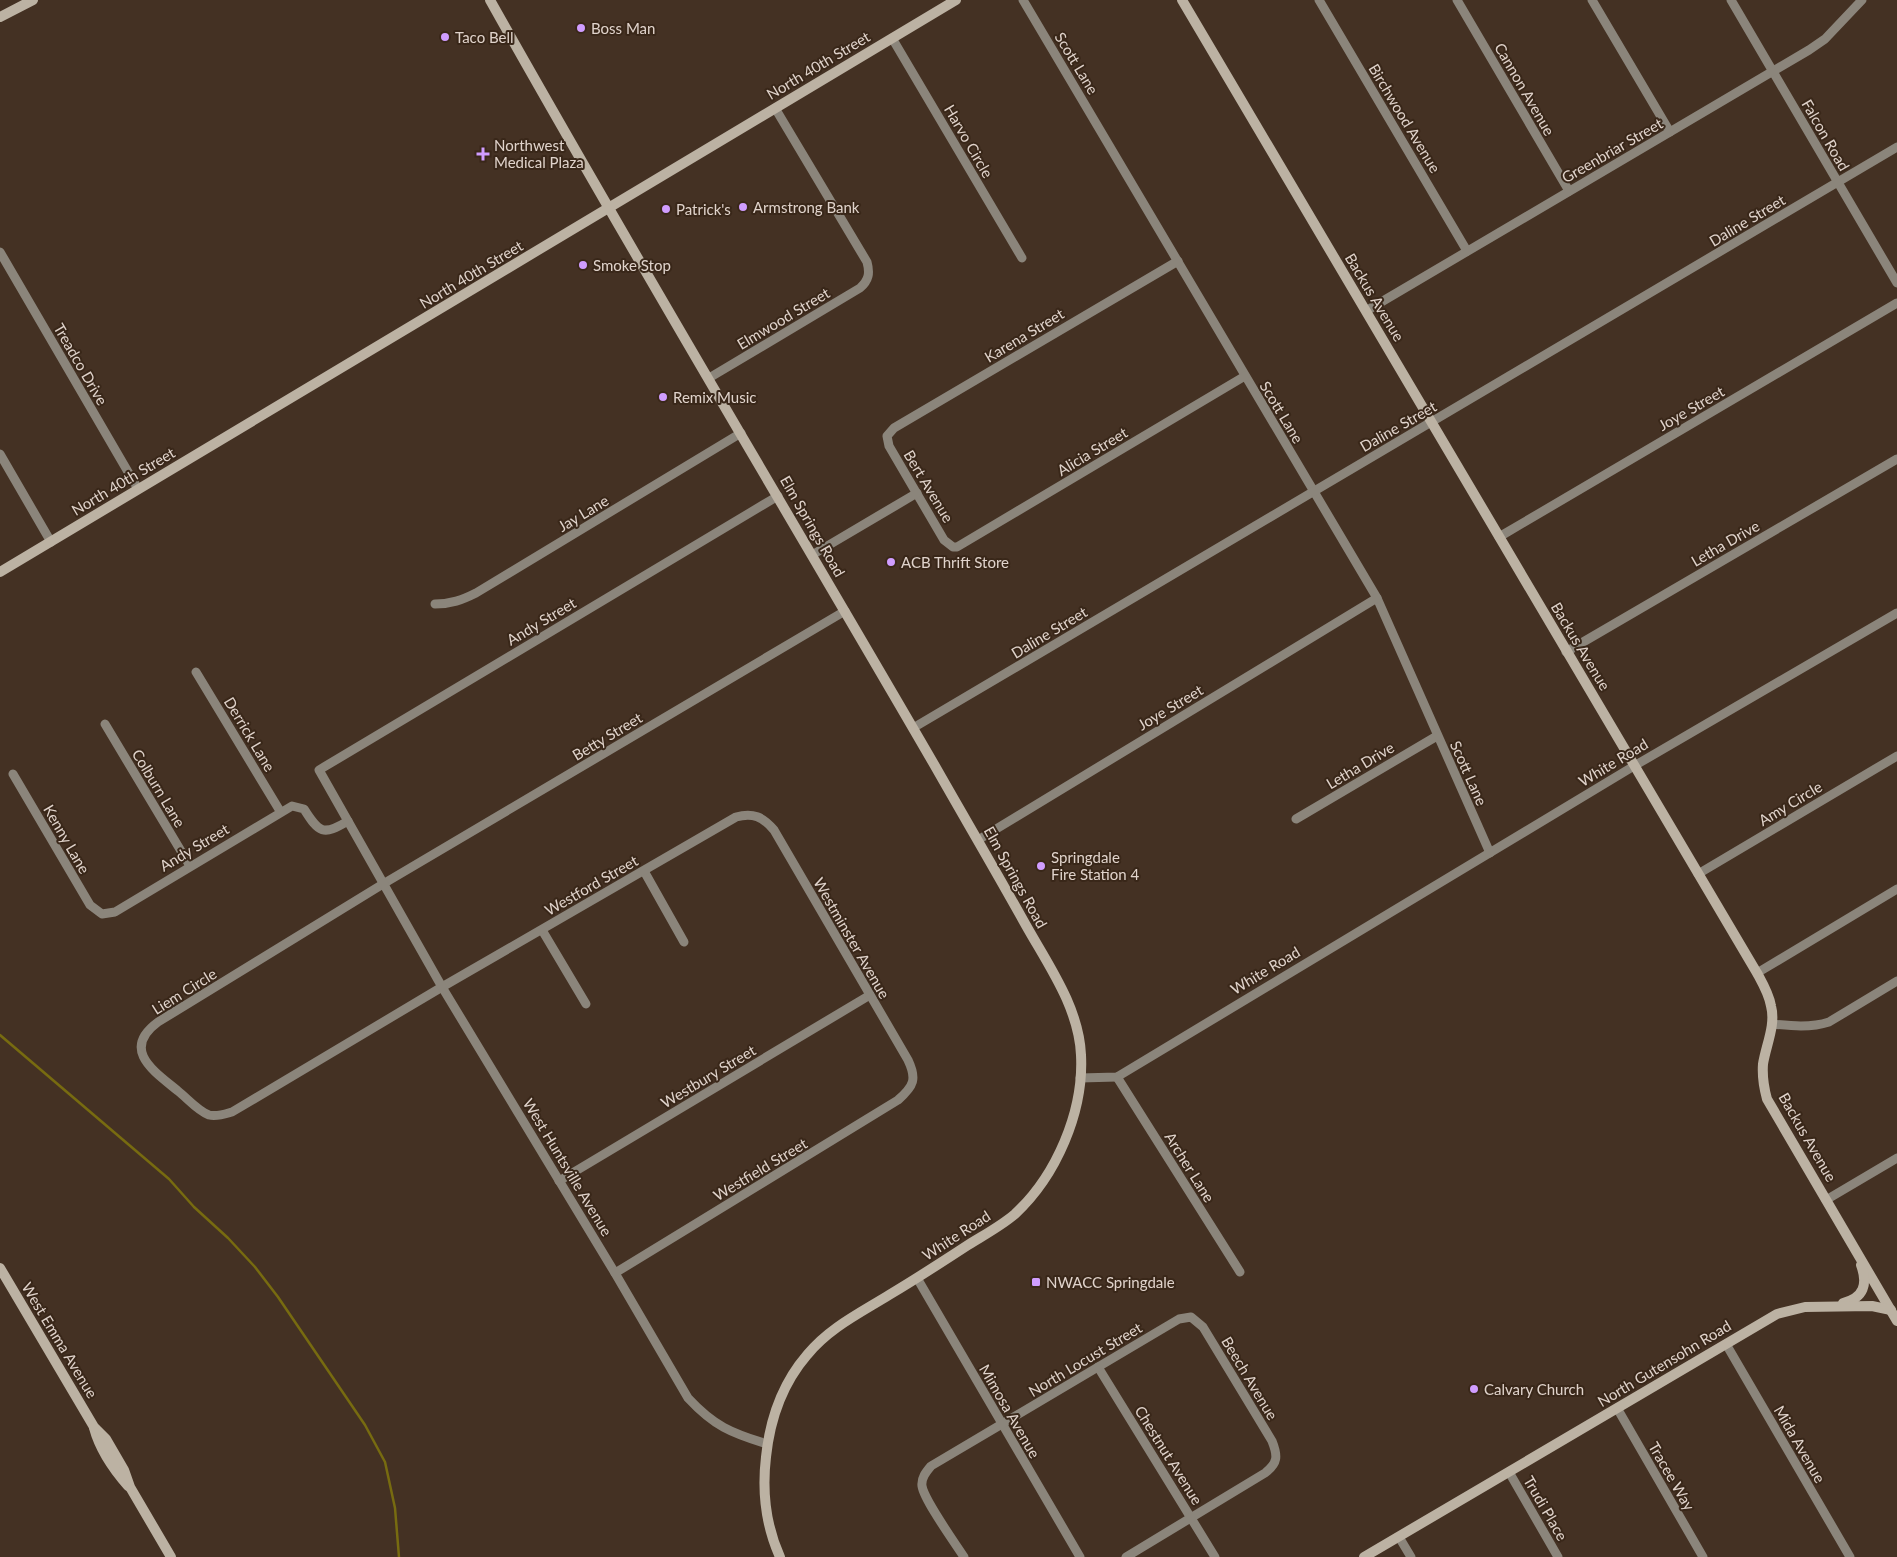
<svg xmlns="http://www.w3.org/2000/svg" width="1897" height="1557" font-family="Lato,sans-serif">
<rect width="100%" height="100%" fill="#443123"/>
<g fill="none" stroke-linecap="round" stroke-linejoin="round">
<polyline stroke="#776b10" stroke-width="2.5" points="0,1035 169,1179 194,1207 228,1238 255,1267 278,1297 365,1425 385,1462 395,1508 399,1557"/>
<g stroke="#8b857b" stroke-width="9">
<polyline points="1023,0 1377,598 1490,853"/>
<polyline points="1319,0 1467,251"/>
<polyline points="1457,0 1569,191"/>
<polyline points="1592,0 1670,132"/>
<polyline points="1731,0 1897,283"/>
<polyline points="892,38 1022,258"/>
<polyline points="0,252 138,489"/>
<polyline points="1178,261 894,428 887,436 889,446 944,540 953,547 957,547 1245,376"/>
<polyline points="1366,311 1809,50 1825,39 1862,0"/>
<path d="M709 378 860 288C869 280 870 273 867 262L775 108"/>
<polyline points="0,454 51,542"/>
<polyline points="1499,537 1897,303"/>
<polyline points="812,555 917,493"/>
<path d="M435 604C451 604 462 600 476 593L741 433"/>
<polyline points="1566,652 1897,459"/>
<polyline points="196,672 280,811"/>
<polyline points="105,724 190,866"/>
<polyline points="913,728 1897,147"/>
<path d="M13 774 90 905 102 914 115 912 292 806 304 809C319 833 323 836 348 821"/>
<polyline points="1296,819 1437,736"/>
<polyline points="978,840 1377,598"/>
<polyline points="644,871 684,942"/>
<polyline points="1698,874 1897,756"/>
<polyline points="542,930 586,1004"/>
<polyline points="1757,973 1897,889"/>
<path d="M1772 1024C1791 1026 1811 1028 1829 1022L1897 981"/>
<polyline points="1117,1077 1240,1272"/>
<polyline points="1080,1078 1117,1077 1634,766 1897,613"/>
<polyline points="559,1181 870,995"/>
<polyline points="1826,1200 1897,1158"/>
<path d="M615 1273 898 1100C914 1086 917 1079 908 1060L774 830C763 817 753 812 736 817L442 987 232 1112C225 1114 217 1117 209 1115 198 1111 187 1098 178 1091 155 1072 120 1050 158 1022L383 884 845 611"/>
<polyline points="917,1278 1080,1557"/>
<polyline points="1726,1344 1850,1557"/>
<polyline points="1098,1367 1215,1557"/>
<polyline points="1617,1408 1703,1557"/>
<path d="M767 1444C731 1433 714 1426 688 1398L615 1273 442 987 319 770 778 496"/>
<polyline points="1509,1472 1558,1557"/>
<polyline points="1399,1537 1411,1557"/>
<path d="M964 1557C955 1543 924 1500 922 1486 921 1478 926 1472 931 1466L1179 1319 1191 1317 1203 1327 1272 1441C1278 1456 1278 1463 1265 1473L1126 1557"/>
</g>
<g stroke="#bcb2a3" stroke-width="10">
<path d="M490 0C634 257 787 511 935 766 964 817 994 868 1023 920 1046 962 1079 1006 1081 1055 1084 1112 1056 1176 1015 1214 1001 1226 984 1235 968 1245 942 1262 916 1279 889 1295 860 1313 829 1328 807 1355 782 1384 770 1419 766 1457 762 1491 766 1526 780 1557"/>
<path d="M1182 0 1757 973C1763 984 1769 994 1771 1006 1776 1025 1766 1045 1763 1064 1762 1077 1764 1088 1767 1099L1897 1321"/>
<polyline points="0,17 33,0"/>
<polyline points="0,572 956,0"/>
<polyline points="0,1268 94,1427 106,1439 124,1470 130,1487 171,1557"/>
<path d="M1843 1303C1864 1298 1868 1284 1861 1265"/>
<path d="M94 1428C100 1450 113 1469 128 1486"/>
<polyline points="1364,1557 1777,1314 1805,1307 1872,1306 1891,1310"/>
</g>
</g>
<g fill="#d09dff" stroke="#392719" stroke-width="2">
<circle cx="581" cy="28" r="5"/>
<circle cx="445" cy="37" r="5"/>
<path d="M480.5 146.5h5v5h5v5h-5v5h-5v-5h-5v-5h5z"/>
<circle cx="743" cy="207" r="5"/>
<circle cx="666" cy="209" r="5"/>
<circle cx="583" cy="265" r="5"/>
<circle cx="663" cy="397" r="5"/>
<circle cx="891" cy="562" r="5"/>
<circle cx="1041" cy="866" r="5"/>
<rect x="1031" y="1277" width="10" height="10" rx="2.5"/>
<circle cx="1474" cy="1389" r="5"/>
</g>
<g text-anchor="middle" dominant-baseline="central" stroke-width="4" stroke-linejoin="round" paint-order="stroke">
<g font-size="15" fill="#e0d3cb" stroke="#392719" text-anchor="start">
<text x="591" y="28">Boss Man</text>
<text x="455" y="37">Taco Bell</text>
<text x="494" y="145">Northwest<tspan x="494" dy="17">Medical Plaza</tspan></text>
<text x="753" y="207">Armstrong Bank</text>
<text x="676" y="209">Patrick's</text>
<text x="593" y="265">Smoke Stop</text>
<text x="673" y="397">Remix Music</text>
<text x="901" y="562">ACB Thrift Store</text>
<text x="1051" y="857">Springdale<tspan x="1051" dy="17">Fire Station 4</tspan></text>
<text x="1046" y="1282">NWACC Springdale</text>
<text x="1484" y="1389">Calvary Church</text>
</g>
<g font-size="15" fill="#e0d3cb" stroke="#392719">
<text transform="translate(1077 63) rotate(59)">Scott Lane</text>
<text transform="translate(818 65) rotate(-31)">North 40th Street</text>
<text transform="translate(1525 89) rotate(60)">Cannon Avenue</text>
<text transform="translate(1405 118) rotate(59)">Birchwood Avenue</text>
<text transform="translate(1826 135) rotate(60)">Falcon Road</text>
<text transform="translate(969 141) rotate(60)">Harvo Circle</text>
<text transform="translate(1612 150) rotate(-30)">Greenbriar Street</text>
<text transform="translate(1747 220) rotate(-31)">Daline Street</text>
<text transform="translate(471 274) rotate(-31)">North 40th Street</text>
<text transform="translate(1375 297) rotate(59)">Backus Avenue</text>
<text transform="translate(783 318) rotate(-31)">Elmwood Street</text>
<text transform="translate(1024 335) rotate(-31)">Karena Street</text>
<text transform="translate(81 364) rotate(60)">Treadco Drive</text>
<text transform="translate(1691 408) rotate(-30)">Joye Street</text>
<text transform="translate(1282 412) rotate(59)">Scott Lane</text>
<text transform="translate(1398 426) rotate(-30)">Daline Street</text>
<text transform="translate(1092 451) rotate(-31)">Alicia Street</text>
<text transform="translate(123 481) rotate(-31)">North 40th Street</text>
<text transform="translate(929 486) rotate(59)">Bert Avenue</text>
<text transform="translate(583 513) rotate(-31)">Jay Lane</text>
<text transform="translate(813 526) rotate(60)">Elm Springs Road</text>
<text transform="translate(1725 543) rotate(-30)">Letha Drive</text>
<text transform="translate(541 621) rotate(-31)">Andy Street</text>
<text transform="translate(1049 632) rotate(-31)">Daline Street</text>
<text transform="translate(1581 646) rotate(59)">Backus Avenue</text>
<text transform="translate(1170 707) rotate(-31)">Joye Street</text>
<text transform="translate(250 734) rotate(59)">Derrick Lane</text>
<text transform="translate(607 736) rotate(-31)">Betty Street</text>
<text transform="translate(1613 762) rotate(-31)">White Road</text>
<text transform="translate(1360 765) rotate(-31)">Letha Drive</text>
<text transform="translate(1469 773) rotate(66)">Scott Lane</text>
<text transform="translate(159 788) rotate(59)">Colburn Lane</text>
<text transform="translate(1790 803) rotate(-31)">Amy Circle</text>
<text transform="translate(67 839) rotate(60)">Kenny Lane</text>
<text transform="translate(194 847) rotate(-31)">Andy Street</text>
<text transform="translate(1016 877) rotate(61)">Elm Springs Road</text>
<text transform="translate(591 885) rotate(-30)">Westford Street</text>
<text transform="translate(852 938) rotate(60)">Westminster Avenue</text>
<text transform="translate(1265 970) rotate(-31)">White Road</text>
<text transform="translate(184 991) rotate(-32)">Liem Circle</text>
<text transform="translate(708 1076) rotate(-31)">Westbury Street</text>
<text transform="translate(1808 1137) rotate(60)">Backus Avenue</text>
<text transform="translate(568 1167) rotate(59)">West Huntsville Avenue</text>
<text transform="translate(1190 1167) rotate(58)">Archer Lane</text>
<text transform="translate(760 1169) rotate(-31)">Westfield Street</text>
<text transform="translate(956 1235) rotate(-33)">White Road</text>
<text transform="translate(60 1340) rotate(59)">West Emma Avenue</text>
<text transform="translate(1085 1359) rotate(-31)">North Locust Street</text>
<text transform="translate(1664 1363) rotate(-31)">North Gutensohn Road</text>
<text transform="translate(1250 1378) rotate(59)">Beech Avenue</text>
<text transform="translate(1010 1411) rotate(60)">Mimosa Avenue</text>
<text transform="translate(1800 1444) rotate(60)">Mida Avenue</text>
<text transform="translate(1169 1455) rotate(58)">Chestnut Avenue</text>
<text transform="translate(1672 1476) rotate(60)">Tracee Way</text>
<text transform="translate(1546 1508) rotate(60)">Trudi Place</text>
</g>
</g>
</svg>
